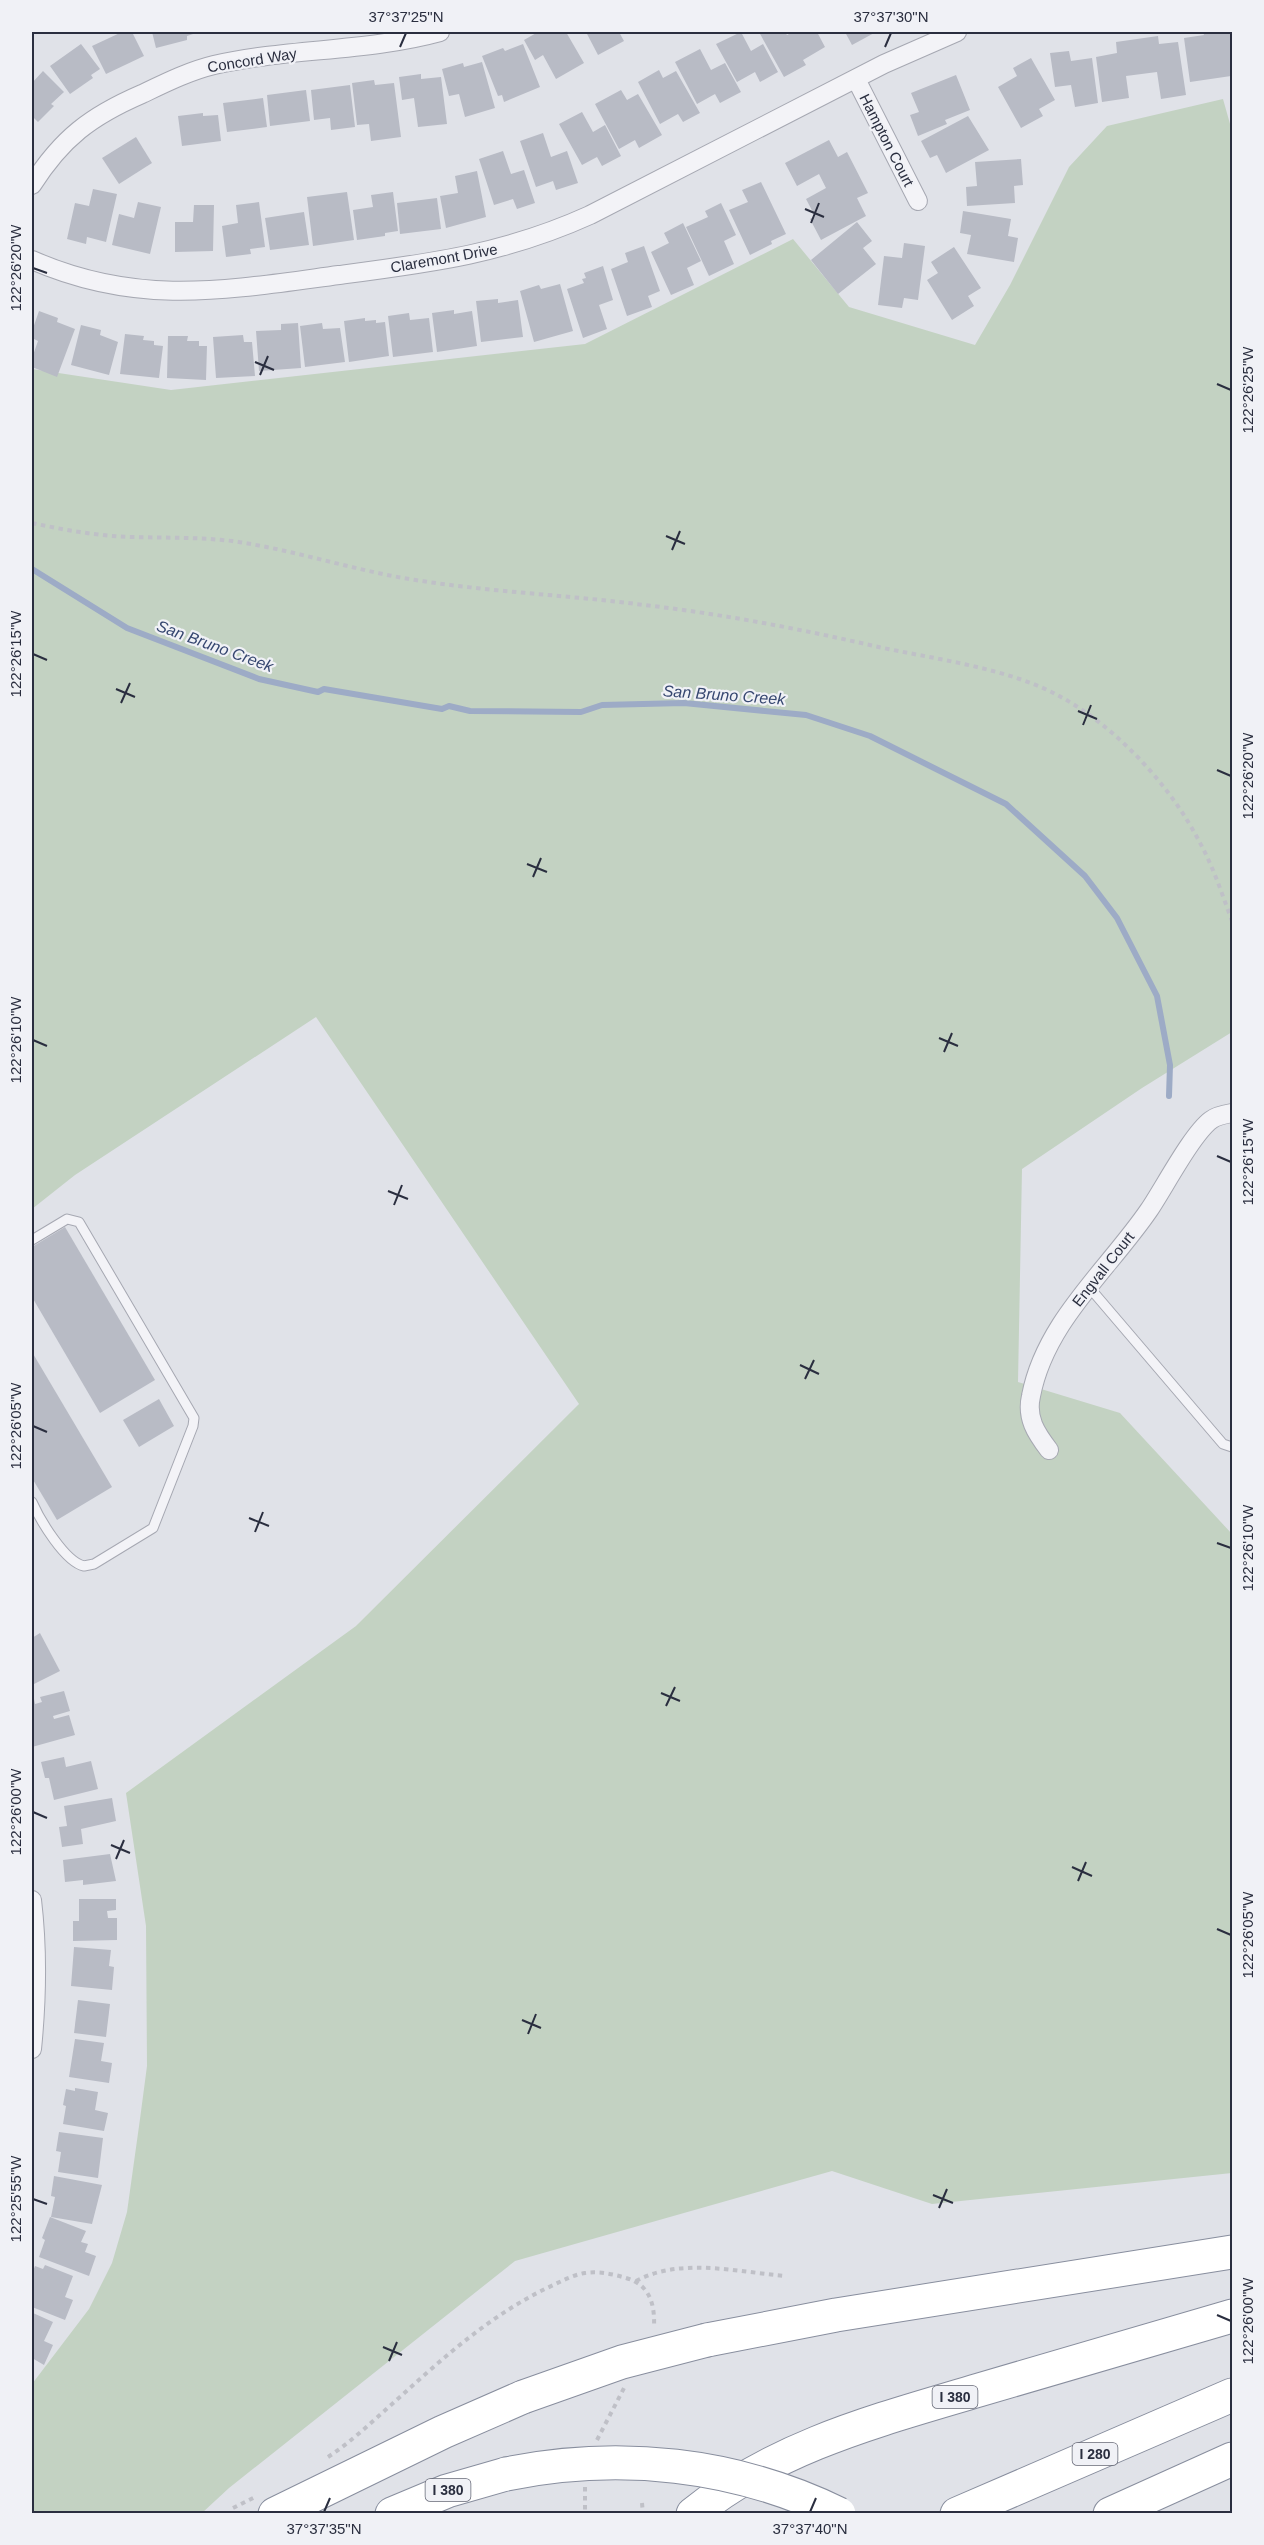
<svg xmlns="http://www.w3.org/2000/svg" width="1264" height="2545" font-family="Arial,sans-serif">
<rect width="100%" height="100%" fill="#e0e2e8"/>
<polygon fill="#c3d2c2" points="1223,99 1232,131 1232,1032 1142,1088 1022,1169 1018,1382 1120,1413 1232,1534 1232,2173 932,2204 832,2171 515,2261 229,2488 202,2513 32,2513 32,2384 89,2309 112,2263 127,2212 140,2119 147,2066 146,1926 126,1793 356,1626 579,1404 316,1017 75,1175 32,1209 32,369 171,390 585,344 793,239 849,307 975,345 1010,285 1069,167 1107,126"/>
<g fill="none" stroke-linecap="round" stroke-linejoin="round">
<polyline stroke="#9dabc6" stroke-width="6" points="32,569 127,628 259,679 318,692 324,689 442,709 449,706 470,711 581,712 602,705 684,703 806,715 870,736 1006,804 1085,876 1117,918 1157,996 1170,1065 1169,1096"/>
</g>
<g fill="#b8bbc5">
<polygon points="122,32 132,32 144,56 106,74 92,46"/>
<polygon points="152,32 196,32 196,33 187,36 187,40 156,48"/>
<polygon points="538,32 566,32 584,63 556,79 543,55 535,60 524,40"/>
<polygon points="586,32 619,32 624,41 598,55"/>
<polygon points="741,32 751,51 763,44 778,72 760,82 755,72 737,82 716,44"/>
<polygon points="759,32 785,32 787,35 793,32 817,32 825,47 803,60 806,65 784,77"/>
<polygon points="845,32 876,32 852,45"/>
<polygon points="1203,32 1232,32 1231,76 1190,82 1184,38 1204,35"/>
<polygon points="1158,36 1159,44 1178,42 1186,95 1161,99 1157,72 1126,76 1129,98 1102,102 1096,57 1117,53 1116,42"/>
<polygon points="81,44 100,69 91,75 93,78 70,94 50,66"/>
<polygon points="523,44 540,87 504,102 502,95 498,96 482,56 503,48 505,51"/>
<polygon points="700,49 711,70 725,63 741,92 720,103 715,94 697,104 675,62"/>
<polygon points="1069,51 1071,61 1092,58 1098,103 1075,107 1071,85 1055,87 1050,53"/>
<polygon points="1031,58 1055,100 1039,109 1043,116 1021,128 998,87 1017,76 1013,68"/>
<polygon points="482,62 495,108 465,117 459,94 449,96 442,69 463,63 464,67"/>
<polygon points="659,70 663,78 676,71 700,113 683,122 678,114 660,124 638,82"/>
<polygon points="43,71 64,92 51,104 54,106 38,122 32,116 32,83"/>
<polygon points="421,74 421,79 441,77 447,124 418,127 414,98 402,100 399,77"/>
<polygon points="956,75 970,110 945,120 947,124 918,136 910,115 919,112 911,93"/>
<polygon points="374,80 375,85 394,83 401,137 371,141 369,124 357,125 352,83"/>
<polygon points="350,85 355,127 331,130 330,118 314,120 311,90"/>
<polygon points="306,90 310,121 270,126 267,95"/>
<polygon points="621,90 627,100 638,94 662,135 639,148 635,140 619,149 595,104"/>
<polygon points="263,98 267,127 227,132 223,103"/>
<polygon points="582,112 593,132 605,125 621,156 602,166 597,157 582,165 559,124"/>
<polygon points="203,113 203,116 218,115 221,141 182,146 178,116"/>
<polygon points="968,116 989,150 946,173 937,155 930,158 921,141"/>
<polygon points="543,133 551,157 567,151 578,183 556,190 553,181 536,187 520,141"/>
<polygon points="136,137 152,163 119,184 102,158"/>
<polygon points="829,140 838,157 847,152 868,193 857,198 866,216 821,240 810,219 815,216 806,199 826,188 819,174 797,186 785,163"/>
<polygon points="503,151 511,174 524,170 535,203 517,209 513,199 494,205 479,159"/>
<polygon points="1021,159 1023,185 1014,186 1015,203 967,206 966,187 977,186 975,162"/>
<polygon points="477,171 486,217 446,228 440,196 458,193 455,176"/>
<polygon points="761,182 786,234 771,241 772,244 750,255 729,210 748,202 742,190"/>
<polygon points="93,189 117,194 106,242 87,237 86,244 67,239 75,203 89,206"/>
<polygon points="347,192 354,240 313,246 307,197"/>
<polygon points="393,192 398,231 385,233 385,236 357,240 353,210 373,207 371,195"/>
<polygon points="437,198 441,229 400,234 397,203"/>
<polygon points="138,202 161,207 150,254 112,245 119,214 134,218"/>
<polygon points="259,202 265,247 250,249 251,254 226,257 222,226 238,223 236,205"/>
<polygon points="721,203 736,235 724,241 734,264 709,276 686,227 708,217 705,211"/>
<polygon points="194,205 214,205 213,251 175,252 175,222 193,222"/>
<polygon points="963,211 1011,219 1008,236 1018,238 1014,262 967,254 971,235 960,233"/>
<polygon points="304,212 309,245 270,250 265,218"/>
<polygon points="857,222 872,241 863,248 876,264 838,294 811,260"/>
<polygon points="683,223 701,261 687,268 694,285 671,295 651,252 669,243 664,233"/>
<polygon points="904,243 925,246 918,300 904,298 902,308 878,305 884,256 902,258"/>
<polygon points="644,246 660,291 648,296 652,307 627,316 611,269 628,262 625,253"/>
<polygon points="954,247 981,288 968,296 974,306 952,320 927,280 938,273 931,262"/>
<polygon points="603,266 613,300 599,305 607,329 583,338 567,289 584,283 582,279 586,278 584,273"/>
<polygon points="560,284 573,331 534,342 520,291 539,285 541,289"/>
<polygon points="498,299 498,303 518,300 523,337 481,342 476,301"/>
<polygon points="454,310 454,314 472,311 477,346 437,352 432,313"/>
<polygon points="39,311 58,318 57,322 75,329 57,377 32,367 32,358 38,341 32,338 32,331"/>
<polygon points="409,313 410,320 429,318 433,352 393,357 388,316"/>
<polygon points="365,318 365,321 376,320 376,323 385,322 389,356 349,362 344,321"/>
<polygon points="298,323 301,368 259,371 256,331 281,330 281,324"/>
<polygon points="322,323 323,329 340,328 345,362 305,367 300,326"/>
<polygon points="81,325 101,330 100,335 118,342 109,375 71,365"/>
<polygon points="125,334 144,336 143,340 154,341 154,345 163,346 159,378 120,374"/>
<polygon points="243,335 244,342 252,342 255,376 216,378 213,337"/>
<polygon points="168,336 188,336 187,341 199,341 199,346 207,346 206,380 167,378"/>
<polygon points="65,1227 155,1380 100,1413 32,1297 32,1247"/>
<polygon points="32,1352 112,1487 57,1520 32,1478"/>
<polygon points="159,1399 174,1426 139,1447 123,1420"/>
<polygon points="40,1633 60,1671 32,1685 32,1638"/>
<polygon points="64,1691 70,1711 53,1716 54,1719 69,1715 75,1735 32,1747 32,1700 34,1699 35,1704 42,1702 40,1697"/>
<polygon points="64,1757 66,1767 91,1761 98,1789 54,1800 49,1778 45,1778 41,1762"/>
<polygon points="112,1798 116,1821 81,1829 83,1844 62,1847 59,1827 67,1826 64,1806"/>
<polygon points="110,1854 116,1881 83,1885 83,1880 65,1882 63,1860"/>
<polygon points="79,1899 116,1899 116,1910 107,1911 108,1918 117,1918 117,1940 73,1941 73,1921 79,1921"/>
<polygon points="74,1947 111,1950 109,1966 114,1967 112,1990 71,1986"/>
<polygon points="78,2000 110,2004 106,2037 74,2033"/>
<polygon points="75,2039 104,2043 101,2061 112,2063 109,2083 69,2077"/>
<polygon points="75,2088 98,2092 95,2110 108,2113 104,2131 63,2124 66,2106 63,2105 66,2089 75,2091"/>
<polygon points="59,2132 103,2138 98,2178 58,2172 61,2152 56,2151"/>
<polygon points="54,2176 102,2185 92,2224 51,2217 55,2197 51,2196"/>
<polygon points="50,2217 86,2231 81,2242 88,2244 85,2252 96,2256 89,2276 39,2257 45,2240 42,2238"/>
<polygon points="45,2265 73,2276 65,2297 73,2300 65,2320 32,2307 32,2274 35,2266 43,2269"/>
<polygon points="33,2313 53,2322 44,2341 53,2345 44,2365 32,2358"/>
</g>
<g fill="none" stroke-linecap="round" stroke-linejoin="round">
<defs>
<g id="service">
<path d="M32 1240 67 1219 79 1222 194 1418 193 1426 153 1528 94 1564 84 1566C65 1562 40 1520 32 1502"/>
<polyline points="1089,1287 1223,1444 1232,1447"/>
</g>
<g id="minor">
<polyline points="856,79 918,201"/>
<path d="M32 185C62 138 91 116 142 94 165 83 189 71 214 65 288 48 367 52 440 32"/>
<path d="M32 260C139 307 227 290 339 275 431 263 504 254 590 215L884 64 957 32"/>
<path d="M1049 1450C1036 1433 1026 1418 1031 1396 1045 1322 1108 1270 1149 1210 1164 1188 1192 1134 1211 1120 1216 1116 1226 1114 1232 1113"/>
<path d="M32 1900C38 1950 37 1999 32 2049"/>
</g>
<g id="motorway">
<polyline points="707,2340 836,2315 1232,2252"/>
<polyline points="275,2514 443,2432 523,2397"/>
<polyline points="392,2514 447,2491 506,2474"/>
<path d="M693 2514C776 2446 879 2420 979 2390 1064 2365 1148 2340 1232 2316"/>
<polyline points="957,2514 1232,2395"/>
<polyline points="1110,2514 1232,2459"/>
</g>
</defs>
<use href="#service" stroke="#a6a8b2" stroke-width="11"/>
<use href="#minor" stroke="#a6a8b2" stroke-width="20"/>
<use href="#motorway" stroke="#888e9e" stroke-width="35"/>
<g stroke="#bfc0c7" stroke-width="4" stroke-dasharray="4.5 4.5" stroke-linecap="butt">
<path d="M32 523C65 530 97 536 131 537 165 538 198 537 232 541 296 550 358 572 422 581 493 592 565 595 636 604 716 613 796 628 874 646 933 659 1010 668 1061 697 1116 727 1170 785 1199 841 1213 866 1222 894 1232 921"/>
<path d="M636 2281C681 2257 737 2272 786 2276"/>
<polyline points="597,2440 624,2388"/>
<path d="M328 2457C354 2440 377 2417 401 2396 446 2355 493 2314 547 2288 560 2282 572 2275 585 2273 599 2271 613 2274 626 2278 650 2285 655 2304 654 2328"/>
<polyline points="585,2487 585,2514"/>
<polyline points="642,2503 643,2514"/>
<polyline points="233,2508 255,2497"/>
</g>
<use href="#service" stroke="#f3f3f7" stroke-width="9"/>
<use href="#minor" stroke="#f3f3f7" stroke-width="18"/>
<use href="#motorway" stroke="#fff" stroke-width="33"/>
<defs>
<g id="motorway-bridge">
<polyline points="523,2397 622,2362 707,2340"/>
<path d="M506 2474C619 2451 735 2463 839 2514"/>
</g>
</defs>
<use href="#motorway-bridge" stroke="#888e9e" stroke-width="35" stroke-linecap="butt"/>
<use href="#motorway-bridge" stroke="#fff" stroke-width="33"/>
</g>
<path fill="none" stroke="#2a2e3f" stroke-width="2" d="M400 47 406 33M885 47 891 33M805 209 824 217M811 223 819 203M33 268 47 273M255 362 274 370M260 375 268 356M1217 384 1231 390M666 536 685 544M672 550 680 531M33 654 47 660M116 689 135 697M121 703 130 683M1078 711 1097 719M1083 725 1091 705M1217 770 1231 776M527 864 547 872M533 877 541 858M939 1038 958 1046M33 1040 47 1046M944 1052 952 1033M1217 1156 1231 1162M388 1191 408 1199M394 1205 402 1185M800 1365 819 1374M805 1379 814 1360M33 1426 47 1432M249 1518 269 1526M255 1532 263 1512M1217 1543 1231 1548M661 1693 680 1701M666 1706 675 1687M33 1812 47 1818M111 1845 130 1853M116 1859 124 1840M1072 1867 1092 1876M1078 1881 1086 1862M1217 1929 1231 1935M522 2020 541 2028M528 2034 536 2014M933 2195 953 2203M33 2199 47 2204M939 2208 947 2189M1217 2315 1231 2321M383 2347 402 2355M389 2361 397 2342M324 2512 330 2498M810 2512 816 2498"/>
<g text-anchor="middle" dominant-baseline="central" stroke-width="4.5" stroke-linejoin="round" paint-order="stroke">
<g fill="#f0f1f6" stroke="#656876" stroke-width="1.5">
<rect x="932.5" y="2386" width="45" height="22" rx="4.5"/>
<rect x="1072.5" y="2443" width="45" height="22" rx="4.5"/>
<rect x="425.5" y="2479" width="45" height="22" rx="4.5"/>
</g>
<g font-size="14" font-weight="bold" fill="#2a2e3f">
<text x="955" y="2397">I 380</text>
<text x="1095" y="2454">I 280</text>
<text x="448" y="2490">I 380</text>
</g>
<g font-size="15" fill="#2a2e3f" stroke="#f0f1f6">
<text transform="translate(252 60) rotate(-9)">Concord Way</text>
<text transform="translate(887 140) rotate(63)">Hampton Court</text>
<text transform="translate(444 258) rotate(-10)">Claremont Drive</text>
<text transform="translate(1103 1269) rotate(-52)">Engvall Court</text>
</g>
<g font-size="16" font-style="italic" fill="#364770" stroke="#f0f1f6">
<text transform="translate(215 646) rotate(20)">San Bruno Creek</text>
<text transform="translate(724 695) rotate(4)">San Bruno Creek</text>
</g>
</g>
<rect width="1264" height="2545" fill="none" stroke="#f0f1f6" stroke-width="66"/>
<rect x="33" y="33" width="1198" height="2479" fill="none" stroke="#2a2e3f" stroke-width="2"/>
<g font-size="15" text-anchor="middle" fill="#2a2e3f">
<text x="406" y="22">37°37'25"N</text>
<text x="891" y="22">37°37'30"N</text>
<text transform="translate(16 268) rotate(-90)" y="5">122°26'20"W</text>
<text transform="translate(1248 390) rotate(-90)" y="5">122°26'25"W</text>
<text transform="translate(16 654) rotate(-90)" y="5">122°26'15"W</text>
<text transform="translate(1248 776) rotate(-90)" y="5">122°26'20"W</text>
<text transform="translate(16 1040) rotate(-90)" y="5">122°26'10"W</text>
<text transform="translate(1248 1162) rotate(-90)" y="5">122°26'15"W</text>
<text transform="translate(16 1426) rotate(-90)" y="5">122°26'05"W</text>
<text transform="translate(1248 1548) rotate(-90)" y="5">122°26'10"W</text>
<text transform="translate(16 1812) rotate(-90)" y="5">122°26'00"W</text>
<text transform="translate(1248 1935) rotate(-90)" y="5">122°26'05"W</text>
<text transform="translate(16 2199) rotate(-90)" y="5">122°25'55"W</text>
<text transform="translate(1248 2321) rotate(-90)" y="5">122°26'00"W</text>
<text x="324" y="2534">37°37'35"N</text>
<text x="810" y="2534">37°37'40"N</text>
</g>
</svg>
